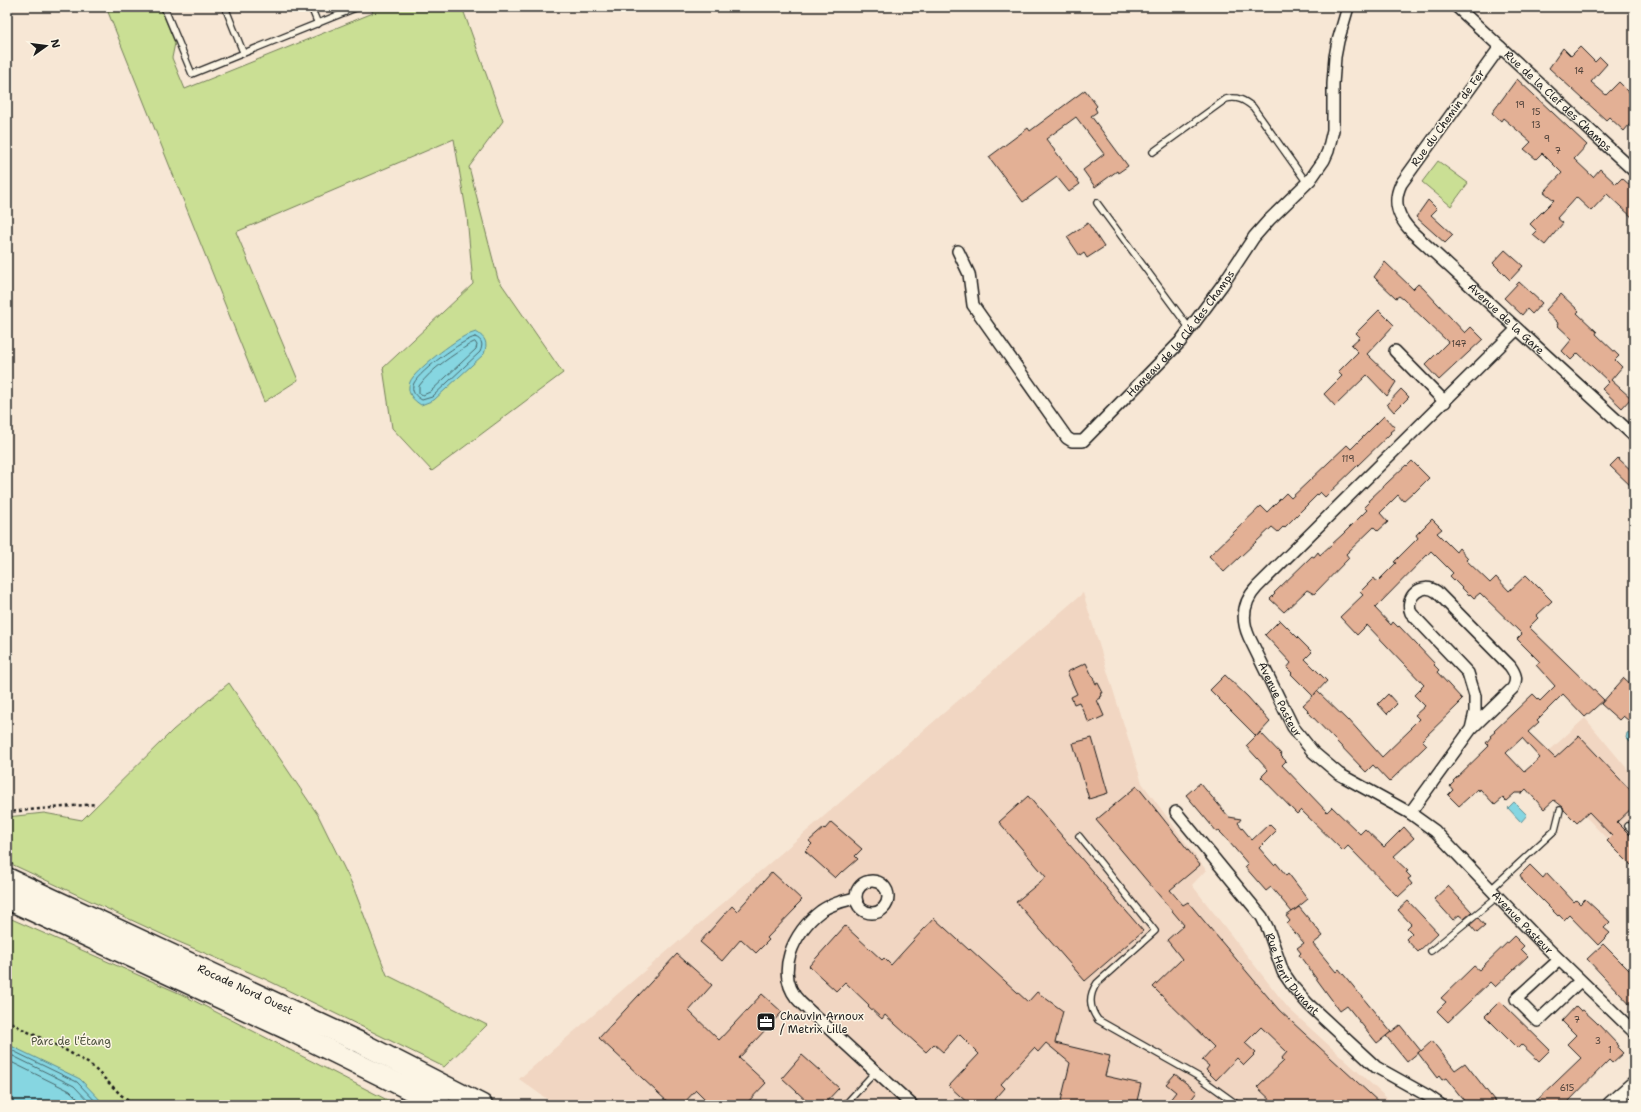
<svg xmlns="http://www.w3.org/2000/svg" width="1641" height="1112" font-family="'Shantell Sans',sans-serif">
<rect width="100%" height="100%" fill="#f7e7d5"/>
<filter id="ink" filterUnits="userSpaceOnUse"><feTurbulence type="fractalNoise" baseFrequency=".025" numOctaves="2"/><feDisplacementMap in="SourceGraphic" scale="8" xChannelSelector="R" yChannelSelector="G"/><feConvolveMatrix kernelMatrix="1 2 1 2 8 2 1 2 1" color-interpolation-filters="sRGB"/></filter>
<g filter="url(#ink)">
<g fill="#f1d6c2">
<polygon points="1083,593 1142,783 1206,870 1192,885 1288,1008 1390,1101 1386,1105 555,1105 519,1079"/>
<polygon points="1585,718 1634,777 1634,867 1535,764"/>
</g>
<g fill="#cadf94" stroke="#737e58">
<polygon points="106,7 160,7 175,43 172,58 185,89 373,13 370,7 462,7 503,121 469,167 498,279 563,373 432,471 392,428 383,368 473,284 467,216 454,139 236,232 298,380 264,402"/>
<polygon points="1438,161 1468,183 1451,206 1422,182"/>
<polygon points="229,683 318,815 352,884 387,975 487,1025 444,1067 265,979 172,939 7,862 7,817 44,813 82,820 173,730"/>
<polygon points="7,917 181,994 397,1105 7,1105"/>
</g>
<g fill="#86d6e1" stroke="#5c8c92">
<path d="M476 332C486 338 488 343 484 354L434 400 421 405C413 400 406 393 410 382 414 371 456 339 467 335 470 334 473 333 476 332Z"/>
<polygon points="1633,731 1634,732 1634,746 1626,738 1627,733"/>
<polygon points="1514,802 1527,815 1521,822 1508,808"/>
<polygon points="7,1044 80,1079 105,1105 7,1105"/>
</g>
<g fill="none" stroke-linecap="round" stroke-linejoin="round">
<g stroke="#46666b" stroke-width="1">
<path d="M475 337C483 340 483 345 480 352L432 397 422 400C416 397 410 391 414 383 420 371 462 340 475 337Z"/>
<path d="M475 342 477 345 476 349 430 392 423 395 419 393V386C432 368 452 356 470 344Z"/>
<polyline points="7,1048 77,1082 99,1105"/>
<polyline points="7,1053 74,1086 92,1105"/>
<polyline points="7,1060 70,1091 84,1105"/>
</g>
</g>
<g fill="#e3b095" stroke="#1c1c1c" fill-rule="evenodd">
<polygon points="1580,47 1595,62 1600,57 1607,64 1591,82 1606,95 1619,82 1634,97 1634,119 1624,131 1609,117 1606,120 1549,68 1563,48 1571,56"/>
<polygon points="1517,79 1587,145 1574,159 1593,177 1600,169 1616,184 1622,178 1634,189 1634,219 1607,194 1591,211 1576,197 1557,218 1563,223 1545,245 1533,235 1537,231 1530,224 1554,200 1544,192 1562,173 1542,153 1536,159 1524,149 1531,142 1503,118 1501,121 1492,113"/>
<polygon points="1085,90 1097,106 1095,108 1097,112 1091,116 1128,166 1118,173 1117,171 1095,187 1083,170 1104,154 1076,117 1046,139 1080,184 1069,192 1057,177 1023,202 989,157 1028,128 1030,131"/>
<polygon points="1428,200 1437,209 1431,215 1453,235 1445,243 1416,217"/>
<polygon points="1088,223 1104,247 1087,258 1084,253 1080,256 1067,237"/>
<polygon points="1505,250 1523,266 1510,280 1493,263"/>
<polygon points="1385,262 1413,289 1418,284 1423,288 1465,333 1471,327 1483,339 1439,380 1425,365 1448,342 1403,299 1399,296 1396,298 1374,277"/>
<polygon points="1519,282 1542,303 1532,314 1527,309 1522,315 1504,298"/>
<polygon points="1561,294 1579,311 1577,313 1597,332 1596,334 1619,356 1615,360 1622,367 1611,380 1631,398 1622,408 1602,389 1609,382 1578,353 1571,360 1562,351 1572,339 1557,325 1558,323 1545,311"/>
<polygon points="1379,310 1394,325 1367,354 1396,382 1387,396 1367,375 1335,406 1324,394 1342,376 1338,372 1358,352 1351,345 1360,337 1356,333"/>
<polygon points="1401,389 1409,397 1394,412 1387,404"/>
<polygon points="1384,416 1395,428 1390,432 1391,433 1325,497 1320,492 1284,528 1283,527 1278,532 1272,527 1224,572 1209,556 1261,506 1267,512 1286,493 1291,498 1347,445 1351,449"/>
<polygon points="1618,458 1634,473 1634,489 1610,466"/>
<polygon points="1412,461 1429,478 1414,493 1413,492 1403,501 1398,495 1380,513 1388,522 1378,531 1374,527 1346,554 1349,558 1314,594 1307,590 1284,612 1270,599 1275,594 1274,593 1312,556 1314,557 1318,552 1320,555 1343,534 1367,510 1364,507 1369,502 1368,501 1406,465 1407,466"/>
<path d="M1432 519 1442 529 1437 533 1456 552 1459 548 1468 558 1466 560 1490 583 1496 577 1509 591 1526 575 1552 601 1536 616 1538 618 1529 627 1604 700 1585 717 1563 694 1537 720 1539 722 1528 732 1555 758 1579 736 1634 794V806L1617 822 1634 839V868L1607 841 1612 836 1589 812 1577 823 1564 810 1563 807 1554 800 1544 809 1526 789 1522 793H1515L1506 801 1503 798 1495 805 1480 789 1479 791 1478 789 1459 806 1448 795 1453 790 1450 786 1454 782 1453 781 1489 746 1486 743 1491 737 1490 736 1495 732 1494 731 1533 694 1540 701 1555 686 1536 665 1540 662 1517 639 1522 634 1480 593 1474 598 1470 594 1469 595 1450 576 1453 573 1431 551 1375 608 1391 625 1393 622 1398 627 1399 626 1435 664 1434 665 1439 670 1437 672 1462 699 1458 703 1459 704 1422 740 1427 745 1389 782 1373 765 1366 772 1307 711 1308 710 1303 705 1313 696 1291 674 1292 673 1287 668 1291 663 1265 635 1280 620 1312 652 1305 659 1327 681 1314 695 1317 691 1348 721 1349 720 1382 757 1411 729 1410 728 1419 719 1415 715 1425 706 1414 695 1424 685 1367 625 1357 635 1340 617 1363 595 1360 592 1374 578 1377 582 1396 563 1394 562 1418 538 1416 535ZM1522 738 1540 758 1524 772 1506 753Z"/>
<polygon points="1086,663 1096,684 1098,683 1103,693 1101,693 1102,696 1100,697 1101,698 1097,700 1104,716 1089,723 1079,702 1074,704 1071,697 1077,694 1067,672"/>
<polygon points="1225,675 1248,697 1270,722 1257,736 1260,732 1282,755 1281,756 1286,761 1282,765 1327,812 1332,807 1360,834 1365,829 1384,847 1404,827 1414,838 1393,857 1408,871 1406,872 1411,877 1408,879 1412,884 1398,897 1348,846 1343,851 1301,810 1297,814 1261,777 1268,770 1246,746 1256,736 1210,690"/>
<polygon points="1624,678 1634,687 1634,725 1623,716 1619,720 1601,704"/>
<polygon points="1388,694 1397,704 1387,714 1378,704"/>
<polygon points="1092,738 1108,793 1089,799 1073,743"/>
<polygon points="1200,783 1229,817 1241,819 1238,823 1252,840 1269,824 1276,831 1259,848 1274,865 1276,863 1286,875 1288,873 1308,899 1292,912 1271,887 1266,891 1245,867 1248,864 1223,835 1219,831 1217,832 1186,795"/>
<polygon points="1137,786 1200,865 1170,890 1183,905 1188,902 1279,1010 1382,1105 1276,1105 1257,1087 1284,1061 1281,1059 1287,1052 1261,1027 1245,1043 1256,1053 1244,1065 1237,1058 1216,1080 1206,1070 1209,1066 1202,1060 1214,1047 1153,987 1182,959 1167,940 1184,925 1096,820"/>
<polygon points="1028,796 1143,931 1085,981 1016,902 1046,877 999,822"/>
<polygon points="831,822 862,849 855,856 858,859 843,872 842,871 835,878 805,851 812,844 809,841 824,828 825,829"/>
<polygon points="1530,865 1543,878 1547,873 1574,902 1576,900 1580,904 1585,899 1610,922 1604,928 1610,933 1598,945 1569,915 1564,920 1559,915 1558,916 1523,881 1520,875"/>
<polygon points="772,872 802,900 795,907 796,908 767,938 769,940 756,953 741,939 722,961 700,942 732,906 737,911"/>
<polygon points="1448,886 1472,912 1464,919 1459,915 1453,920 1434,899"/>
<polygon points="1408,901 1438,933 1418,952 1406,939 1412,933 1407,928 1411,924 1398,910"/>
<polygon points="1299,907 1323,936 1313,944 1336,972 1339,969 1391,1032 1377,1043 1347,1006 1340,1011 1299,955 1301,953 1297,948 1304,943 1287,924 1290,921 1286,916"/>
<polygon points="934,918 969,950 970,949 1028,1002 1037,992 1063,1011 1055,1043 1110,1056 1105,1076 1141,1084 1136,1105 1060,1105 1070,1063 1046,1043 1038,1052 1034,1048 1001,1084 1005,1088 990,1105 970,1105 949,1086 979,1054 959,1034 943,1052 934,1044 926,1052 885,1015 882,1019 868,1006 869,1005 845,982 836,991 809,966 845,926 882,960 884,958 891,965"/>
<polygon points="1478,918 1485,926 1477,933 1470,925"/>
<polygon points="1514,936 1524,946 1521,949 1528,956 1495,987 1490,982 1448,1022 1437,1011 1446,1002 1441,998 1474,966 1479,970"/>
<polygon points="1603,944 1634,975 1634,1009 1587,959"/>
<polygon points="677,954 712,985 689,1011 719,1040 762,994 782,1012 739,1058 766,1083 745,1105 711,1105 696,1090 682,1105 671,1105 599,1038"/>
<polygon points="1500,1001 1550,1050 1539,1061 1521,1044 1517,1048 1485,1016"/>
<polygon points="1576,1006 1581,1011 1583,1010 1596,1022 1619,1046 1618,1048 1623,1053 1612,1063 1609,1060 1565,1105 1532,1105 1581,1058 1567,1044 1576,1035 1562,1021"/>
<polygon points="1400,1025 1421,1051 1432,1041 1455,1070 1465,1063 1498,1105 1472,1105 1469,1101 1466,1103 1446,1078 1442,1080 1439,1076 1437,1078 1418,1053 1420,1051 1407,1062 1386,1036"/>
<polygon points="802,1055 839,1088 823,1105 811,1105 782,1078"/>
<polygon points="1175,1074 1197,1092 1187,1105 1166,1105 1176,1092 1166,1084"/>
</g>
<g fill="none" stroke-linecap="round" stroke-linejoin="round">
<defs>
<g id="lane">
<polyline points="164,7 192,74 358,7"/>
<polyline points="225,7 243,52"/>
<polyline points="311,7 318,24"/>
<path d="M1153 152 1226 99C1237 96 1244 100 1253 107L1307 183"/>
<polyline points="1097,203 1190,329"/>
<polyline points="1628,826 1634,832"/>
<path d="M1079 836 1155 931 1097 983C1088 996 1089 1008 1098 1020L1199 1077 1238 1105"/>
<polyline points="1490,890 1555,830 1560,810"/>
<polyline points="1431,951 1497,897"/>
<polyline points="845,1105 876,1071"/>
</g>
<g id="street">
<path id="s1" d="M1457 7 1634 171"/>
<path id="s2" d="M1500 47 1401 184C1392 203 1398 218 1413 233L1634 436"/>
<path id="s3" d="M958 251 969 274 973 305 1067 438 1072 441H1083L1180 342 1223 284 1254 237 1269 220 1310 180 1324 160 1328 151 1333 130V84L1335 57 1338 41 1348 7"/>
<path id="s4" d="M1517 329 1257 587C1243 602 1241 619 1249 637L1293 727 1313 752 1339 774 1410 813 1435 831 1540 941 1634 1032"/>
<polyline points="1395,351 1445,402"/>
<path id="s5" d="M1176 812 1262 917 1268 929 1283 972 1294 988 1308 1004 1376 1067 1428 1096 1441 1105"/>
<path d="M1410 813 1471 729 1513 688C1518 679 1515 673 1510 666L1437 592C1422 581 1404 597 1411 613L1468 673 1475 696V712L1471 729"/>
<circle cx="872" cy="897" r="16"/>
<path d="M855 898C843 901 831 904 821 911 794 931 772 975 801 1003L912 1105"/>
<polyline points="1559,960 1516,999 1538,1021 1580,981"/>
</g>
<polyline id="secondary" points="1610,1105 1634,1084"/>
<g id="highway">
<path id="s6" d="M7 878 361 1043 482 1105"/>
<polyline points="7,899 289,1030 441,1105"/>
</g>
</defs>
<use href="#lane" stroke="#1c1c1c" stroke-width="8"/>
<use href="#street" stroke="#1c1c1c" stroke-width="14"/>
<use href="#secondary" stroke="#1c1c1c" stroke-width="18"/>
<use href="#highway" stroke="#1c1c1c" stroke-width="23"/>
<g stroke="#1c1c1c" stroke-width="2.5" stroke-dasharray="3 3" stroke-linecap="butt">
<polyline points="7,812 96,804"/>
<polyline points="7,1019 20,1028 62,1048 91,1065 121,1095 136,1105"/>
</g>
<use href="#lane" stroke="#fcf5e5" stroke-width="5.5"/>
<use href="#street" stroke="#fcf5e5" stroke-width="11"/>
<use href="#secondary" stroke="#fcf5e5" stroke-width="15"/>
<use href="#highway" stroke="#fcf5e5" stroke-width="20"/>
</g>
</g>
<defs>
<symbol id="office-square" viewBox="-11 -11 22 22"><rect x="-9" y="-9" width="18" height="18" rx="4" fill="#1c1c1c" stroke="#fcf5e5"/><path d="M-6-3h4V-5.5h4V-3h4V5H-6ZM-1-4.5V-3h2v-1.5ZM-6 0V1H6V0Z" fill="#fff"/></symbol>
</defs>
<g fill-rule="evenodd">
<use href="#office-square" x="755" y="1011" width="22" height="22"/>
</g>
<g text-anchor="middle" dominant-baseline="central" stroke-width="3" stroke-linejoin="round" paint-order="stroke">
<g font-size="9" fill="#4e413a">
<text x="1579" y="71">14</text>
<text x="1520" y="105">19</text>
<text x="1536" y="112">15</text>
<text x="1536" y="125">13</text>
<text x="1547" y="139">9</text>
<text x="1558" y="151">7</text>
<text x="1459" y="344">147</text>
<text x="1348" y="459">119</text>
<text x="1577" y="1020">7</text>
<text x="1598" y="1041">3</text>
<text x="1610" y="1050">1</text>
<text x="1567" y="1088">615</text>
</g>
<g font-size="11" fill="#1c1c1c" stroke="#fcf5e5">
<text stroke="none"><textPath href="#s1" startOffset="138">Rue de la Clef des Champs</textPath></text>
<text transform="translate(1448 118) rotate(-54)">Rue du Chemin de Fer</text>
<text stroke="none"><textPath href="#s2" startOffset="350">Avenue de la Gare</textPath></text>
<text stroke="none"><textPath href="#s3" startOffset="382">Hameau de la Clé des Champs</textPath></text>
<text stroke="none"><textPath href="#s4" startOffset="490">Avenue Pasteur</textPath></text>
<text stroke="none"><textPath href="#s4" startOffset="825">Avenue Pasteur</textPath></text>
<text stroke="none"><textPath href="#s5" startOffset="201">Rue Henri Dunant</textPath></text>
<text stroke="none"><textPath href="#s6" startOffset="263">Rocade Nord Ouest</textPath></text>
</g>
<g font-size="11" fill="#1c1c1c" stroke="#fcf5e5" text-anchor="start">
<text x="780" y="1016">Chauvin Arnoux<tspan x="780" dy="13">/ Metrix Lille</tspan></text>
</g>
<g font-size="11" fill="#505640" stroke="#fcf5e5">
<text x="71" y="1041">Parc de l'Étang</text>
</g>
</g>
<rect width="1641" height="1112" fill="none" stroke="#fcf5e5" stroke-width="24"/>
<rect x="12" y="12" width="1617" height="1088" fill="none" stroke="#1c1c1c" stroke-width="1.5" filter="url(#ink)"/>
<g transform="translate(46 46) rotate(76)" stroke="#fcf5e5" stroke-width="3" paint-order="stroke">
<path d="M0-3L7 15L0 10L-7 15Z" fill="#1c1c1c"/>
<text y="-6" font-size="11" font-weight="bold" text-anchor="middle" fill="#1c1c1c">N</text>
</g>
</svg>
